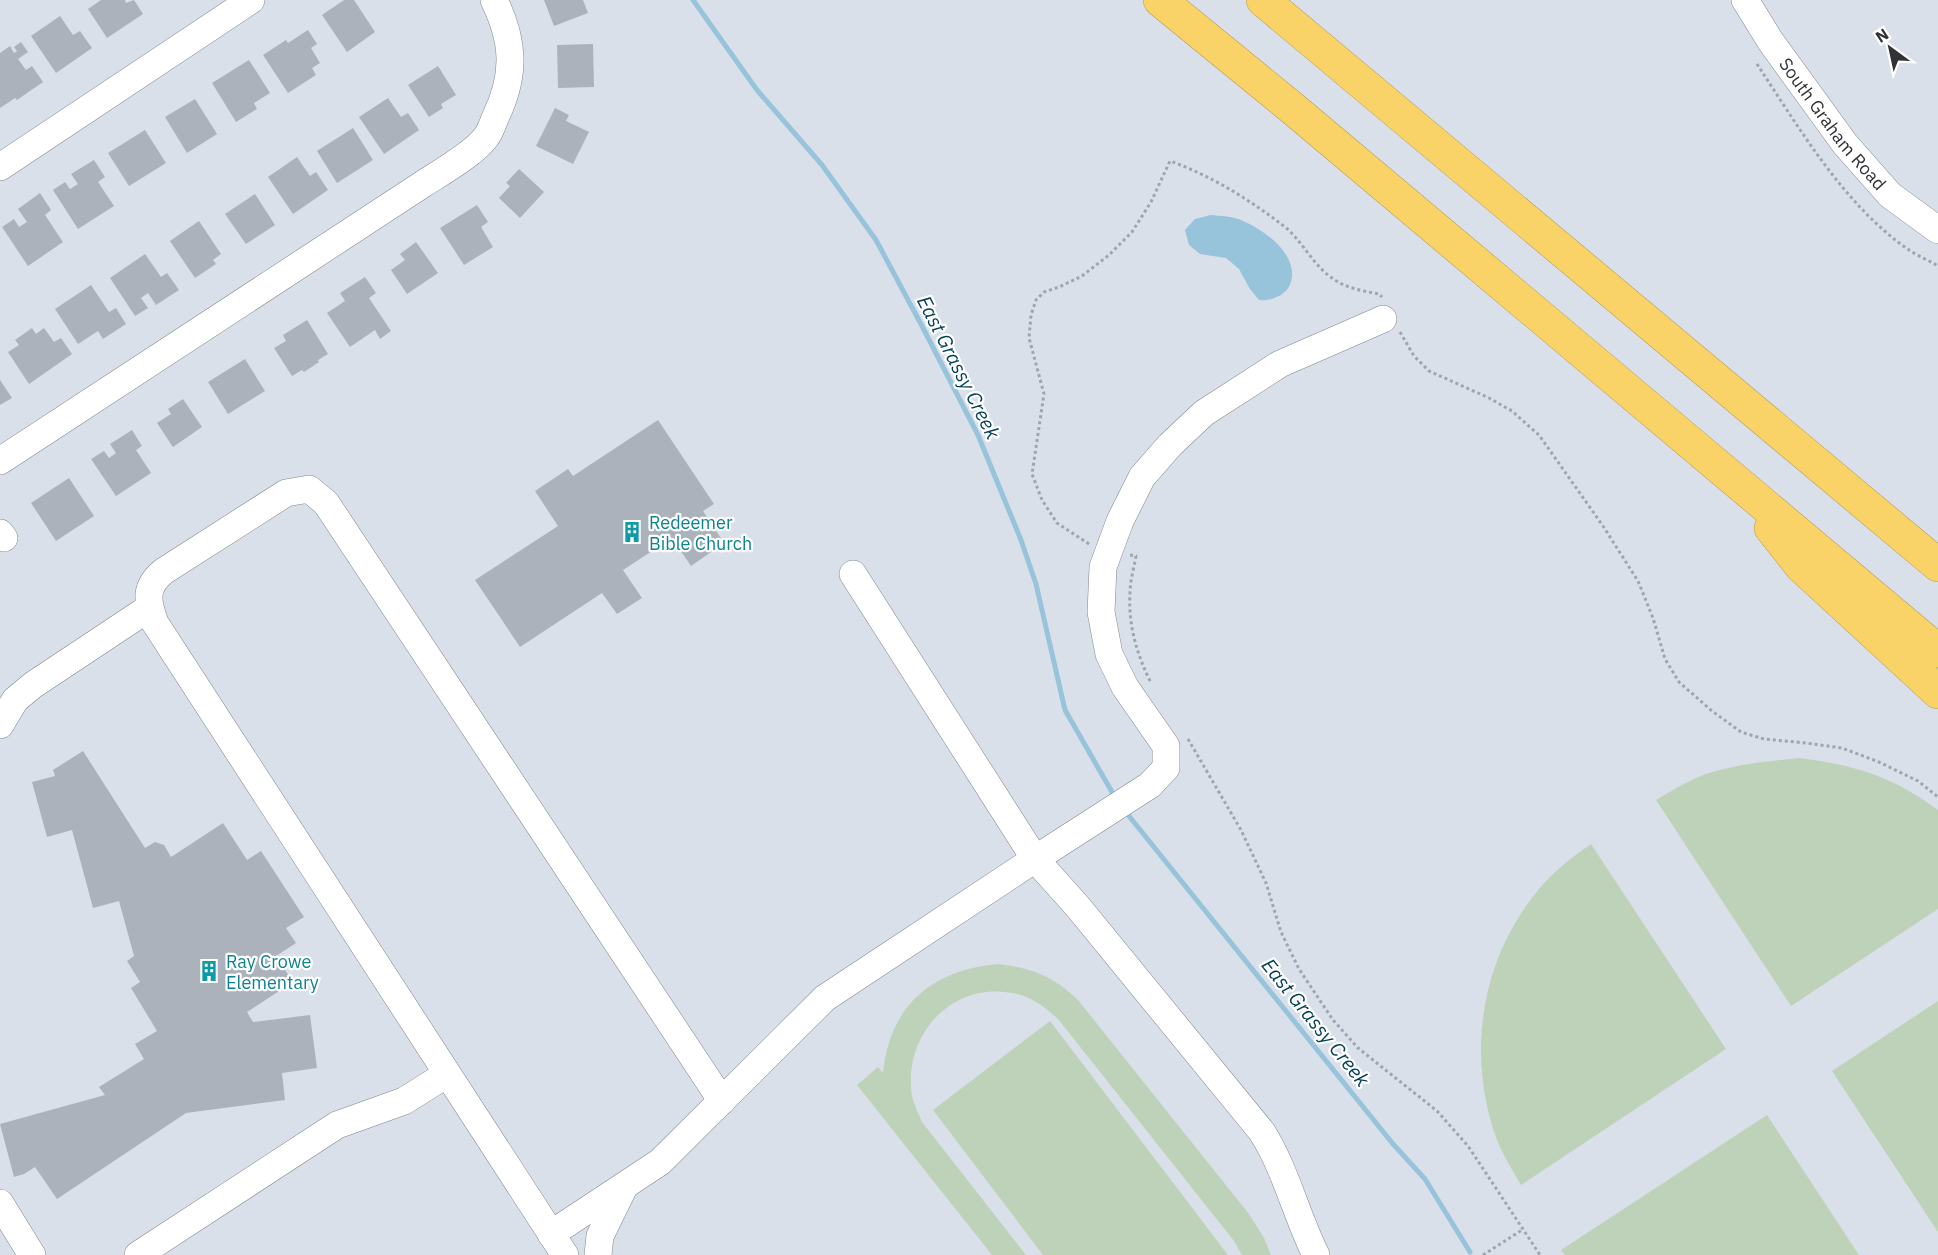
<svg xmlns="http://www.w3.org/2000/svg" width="1938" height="1255" font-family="'IBM Plex Sans',sans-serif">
<rect width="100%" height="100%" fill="#d9e0ea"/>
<g fill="#bed2b9">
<path d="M1799 758C1855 765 1892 776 1938 810V909L1791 1006 1656 800C1676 788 1697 775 1720 770 1746 763 1773 761 1799 758Z"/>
<path d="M1591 844 1726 1049 1521 1185C1511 1168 1500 1150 1494 1132 1467 1048 1482 957 1539 889 1554 871 1572 857 1591 844Z"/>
<path d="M998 964C1032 968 1053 976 1078 1000L1249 1214 1264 1238 1271 1255H1242L1234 1241 1058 1019C1048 1010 1037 1001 1024 996 958 975 902 1031 912 1096 914 1105 919 1114 922 1122L1026 1255H992L857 1085 878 1067 883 1073C890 1005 932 970 998 964Z"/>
<polygon points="1938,1001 1938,1232 1832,1071"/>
<polygon points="1050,1021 1228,1255 1043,1255 933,1110"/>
<polygon points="1767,1115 1859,1255 1565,1255 1561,1250"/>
</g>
<path fill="#97c3db" d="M1211 215C1220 216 1230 216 1238 219 1260 227 1294 250 1292 276 1291 285 1288 290 1281 295 1272 299 1269 301 1259 300L1250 289 1239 269 1226 258 1200 254 1189 245 1185 230 1195 219Z"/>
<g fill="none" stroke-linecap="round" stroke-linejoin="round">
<g stroke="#97c3db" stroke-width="5">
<polyline points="693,0 757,90 822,165 876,240 922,326 978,435 1021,540 1036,584 1065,710 1112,792"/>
<polyline points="1129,816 1393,1144 1425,1179 1470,1252"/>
</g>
</g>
<g fill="#acb2bc">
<polygon points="101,0 125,0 126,3 134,0 143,14 107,38 88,9"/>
<polygon points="344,0 354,0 375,32 347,52 322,15"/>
<polygon points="544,0 583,0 588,13 554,26"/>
<polygon points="60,16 73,35 80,31 92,48 56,73 31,36"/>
<polygon points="308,30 317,44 311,48 320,63 312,68 316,75 288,93 263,55 286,40 288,43"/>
<polygon points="21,42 28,52 18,59 26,70 32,66 43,82 17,100 15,98 0,108 0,53 10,46 14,53 17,51 14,47"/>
<polygon points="593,44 594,87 558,88 557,45"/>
<polygon points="249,60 270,93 254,103 257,109 236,122 212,83"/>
<polygon points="438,66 456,95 441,104 443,108 429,117 408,85"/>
<polygon points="388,98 401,117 408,113 419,130 384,154 359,117"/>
<polygon points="195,99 217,134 187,153 165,117"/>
<polygon points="555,108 569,115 566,121 589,132 573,164 536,146"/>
<polygon points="353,128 373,160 337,183 317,151"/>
<polygon points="145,130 166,163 129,186 108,153"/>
<polygon points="297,157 310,176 316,172 328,190 293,214 268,177"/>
<polygon points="94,160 105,177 98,182 114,206 78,229 53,190 65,182 70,189 78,184 71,174"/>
<polygon points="519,169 544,192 520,218 499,198 510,186 506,183"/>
<polygon points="40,193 51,210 45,215 63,242 28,266 2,227 14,219 19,227 27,222 18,209"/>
<polygon points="255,194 275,225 246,244 225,214"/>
<polygon points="477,205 488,222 481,227 493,247 464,265 440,228"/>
<polygon points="199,221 221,254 213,260 216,264 195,278 170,241"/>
<polygon points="416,242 438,273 407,294 391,270 405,260 400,254"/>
<polygon points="145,254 161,277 167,273 179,290 156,305 148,293 141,298 148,308 135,316 110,278"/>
<polygon points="365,277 376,293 369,298 391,331 380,339 375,330 350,347 327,313 345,301 340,293"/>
<polygon points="91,285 109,312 116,308 126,324 103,339 98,331 78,344 55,309"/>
<polygon points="307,320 328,354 318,360 319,362 304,372 302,370 292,376 274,348 286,341 283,335"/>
<polygon points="32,328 36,334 44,328 54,342 61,338 72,354 29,384 8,352 19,345 15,340"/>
<polygon points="245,359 265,391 228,414 208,382"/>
<polygon points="0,380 12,398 0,405"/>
<polygon points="183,399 202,427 173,447 157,423 171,414 168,409"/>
<polygon points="658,420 714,504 703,511 724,543 691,566 672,538 623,570 642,598 617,614 602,593 520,647 475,580 558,526 535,491 568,469 573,476"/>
<polygon points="132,430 142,446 136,450 151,473 116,496 91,459 104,451 109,458 116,453 110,444"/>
<polygon points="69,478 94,516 56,541 31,503"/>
<polygon points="83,751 145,848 155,842 164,845 171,857 223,823 247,860 261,851 304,917 286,928 296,943 276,956 293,982 247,1012 253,1022 310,1015 317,1068 282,1073 285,1100 186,1113 57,1199 35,1167 24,1174 14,1177 0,1124 105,1095 99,1087 144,1059 135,1044 157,1031 131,988 140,982 127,961 134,956 119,901 93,908 72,830 47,837 32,782 55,776 53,770"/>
</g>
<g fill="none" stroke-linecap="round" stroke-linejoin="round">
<defs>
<g id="minor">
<path id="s1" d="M1745 0 1771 42 1845 144 1890 195 1938 230"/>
<polyline points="0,167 251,0"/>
<path d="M0 461 423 184C440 173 475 153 486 137 491 131 493 122 496 116 516 74 514 41 494 0"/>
<polyline points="0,533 4,538"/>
<polyline points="853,574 1035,859 1150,785 1166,768 1166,746 1125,687 1109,654 1101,612 1103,567 1120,521 1142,477 1170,445 1204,413 1280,364 1383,319"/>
<polyline points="0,725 15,700 33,685 149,608"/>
<polyline points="0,1203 32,1255"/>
<path d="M551 1234 660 1162 825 998 1035 859 1078 907 1262 1132C1286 1170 1296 1215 1316 1255"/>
<polyline points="138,1255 337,1125 404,1101 447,1074"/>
<path d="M565 1255 155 623C147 601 144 587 164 571L286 493 309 489 326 503 722 1101"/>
<polyline points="598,1255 600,1236 624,1187"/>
</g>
<g id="highway">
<polyline points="1160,0 1291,107 1938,651"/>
<polyline points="1263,0 1938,565"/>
<polyline points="1771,528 1801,566 1938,692"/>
</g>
</defs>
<use href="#minor" stroke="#80868f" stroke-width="28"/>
<use href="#highway" stroke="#b39a56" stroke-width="34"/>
<g stroke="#a0a5ad" stroke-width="3" stroke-dasharray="3 3" stroke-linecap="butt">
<path d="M1757 64C1799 128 1843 203 1906 248 1916 255 1928 260 1938 266"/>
<polyline points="1400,332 1414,356 1429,371 1489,398 1512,411 1539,435 1603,526 1638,581 1653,618 1665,659 1679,682 1712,711 1741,732 1764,739 1806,743 1842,748 1879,762 1918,781 1938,797"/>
<path d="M1089 544 1057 523 1042 500 1032 474 1044 394 1029 338 1031 315 1036 300 1044 292 1059 287 1082 276 1109 255 1132 232 1151 202 1170 161C1212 176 1250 200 1285 227 1303 242 1313 265 1332 278 1345 288 1363 291 1379 294L1382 297"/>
<path d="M1130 555 1136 556C1134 568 1130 581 1130 593 1128 625 1137 655 1151 683"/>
<polyline points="1188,739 1241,830 1266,883 1281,932 1299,969 1333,1020 1358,1048 1437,1111 1468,1146 1540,1255"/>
<polyline points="1483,1255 1522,1230"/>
</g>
<use href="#minor" stroke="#fff" stroke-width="27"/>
<use href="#highway" stroke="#f9d268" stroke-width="33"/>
</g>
<defs>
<symbol id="building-bare" viewBox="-9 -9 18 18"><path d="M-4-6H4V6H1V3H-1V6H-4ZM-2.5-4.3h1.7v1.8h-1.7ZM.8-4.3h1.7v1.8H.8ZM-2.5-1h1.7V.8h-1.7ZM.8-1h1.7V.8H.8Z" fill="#0f9aa8" stroke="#fff" stroke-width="2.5" paint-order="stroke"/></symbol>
</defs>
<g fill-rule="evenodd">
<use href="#building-bare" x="617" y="517" width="30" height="30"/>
<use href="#building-bare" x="194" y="956" width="30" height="30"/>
</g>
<g text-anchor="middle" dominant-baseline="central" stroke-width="4.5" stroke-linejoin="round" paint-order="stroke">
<g font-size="18" fill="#303236" stroke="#fff">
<text stroke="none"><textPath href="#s1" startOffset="152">South Graham Road</textPath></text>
</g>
<g font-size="18" fill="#0d838f" stroke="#fff" text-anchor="start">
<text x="649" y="522">Redeemer<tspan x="649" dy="21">Bible Church</tspan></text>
<text x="226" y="961">Ray Crowe<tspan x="226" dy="21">Elementary</tspan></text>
</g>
<g font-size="20" font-style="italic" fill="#013e57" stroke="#fff">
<text transform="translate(959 367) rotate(63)">East Grassy Creek</text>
<text transform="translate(1316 1022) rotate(51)">East Grassy Creek</text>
</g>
</g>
<g transform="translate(1890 48) rotate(327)" stroke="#ffffff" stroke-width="4.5" paint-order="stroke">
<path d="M0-4.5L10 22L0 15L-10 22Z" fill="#303236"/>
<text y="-9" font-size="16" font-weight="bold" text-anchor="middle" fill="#303236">N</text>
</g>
</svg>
